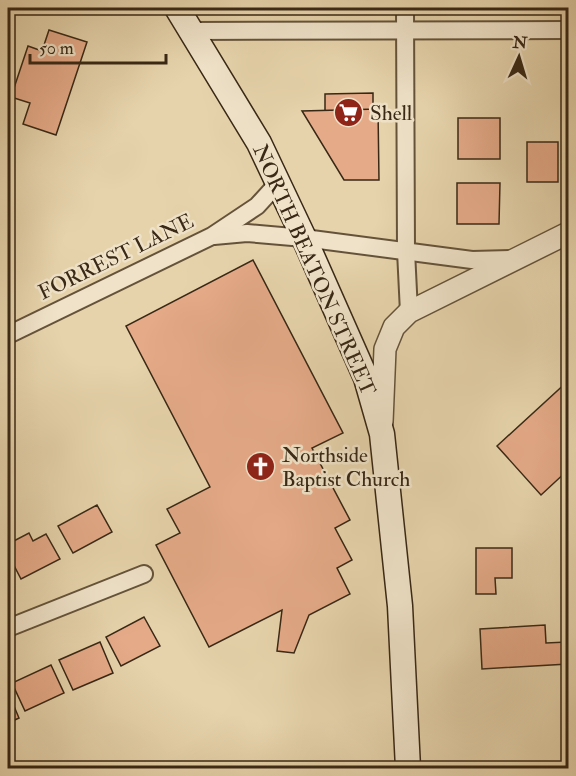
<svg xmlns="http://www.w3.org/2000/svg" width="576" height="776" font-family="'IM FELL Double Pica',serif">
<rect width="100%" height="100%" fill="#e6d3ab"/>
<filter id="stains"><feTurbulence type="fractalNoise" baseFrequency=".00333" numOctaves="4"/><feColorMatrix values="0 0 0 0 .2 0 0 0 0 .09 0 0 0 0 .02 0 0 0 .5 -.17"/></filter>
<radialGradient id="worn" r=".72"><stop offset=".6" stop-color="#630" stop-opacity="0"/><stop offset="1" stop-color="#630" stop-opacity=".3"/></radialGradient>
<g fill="#e5aa88" stroke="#382815" stroke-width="1.5">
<polygon points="234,8 268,8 267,14 234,13"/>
<polygon points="49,30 87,42 56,135 23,124 30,103 11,97 28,46 42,51"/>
<polygon points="373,93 373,133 325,133 325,94"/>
<polygon points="378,109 379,180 344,180 302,111"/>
<rect x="458" y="118" width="42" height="41"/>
<rect x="527" y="142" width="31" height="40"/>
<polygon points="457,183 500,183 499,224 457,224"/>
<polygon points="253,260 343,433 312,448 350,520 335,528 352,560 337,568 350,594 309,615 294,653 277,651 282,610 209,647 156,545 180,533 167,509 210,487 126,326"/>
<polygon points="568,381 568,470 541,495 497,446"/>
<polygon points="97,505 112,532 73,553 58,526"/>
<polygon points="29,533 33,541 46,534 60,559 21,579 8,554 8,544"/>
<polygon points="476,548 512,548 512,578 495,578 496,594 476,594"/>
<polygon points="8,572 13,582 8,585"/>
<polygon points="144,617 160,646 121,666 106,637"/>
<polygon points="545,625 546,643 567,642 568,664 482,669 480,629"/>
<polygon points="100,642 113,673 73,690 59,660"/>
<polygon points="51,665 64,693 25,711 12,683"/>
<polygon points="8,692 19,718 8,723"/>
</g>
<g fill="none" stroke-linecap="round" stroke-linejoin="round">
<defs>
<g id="minor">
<polyline points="405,8 406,251 409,312"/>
<polyline points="191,31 568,30"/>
<polyline points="214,236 247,233 304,238 472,260 513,259"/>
<polyline points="8,335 212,236 257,206 278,183"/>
<polyline points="8,628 144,574"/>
</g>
<polyline id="tertiary" points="382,422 385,349 394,327 409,312 568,233"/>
<polyline id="secondary" points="177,8 259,143 304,238 366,378 382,434 400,606 408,768"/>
</defs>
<use href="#minor" stroke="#64533a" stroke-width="20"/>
<use href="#tertiary" stroke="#64533a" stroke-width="24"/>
<use href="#secondary" stroke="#382815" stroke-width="27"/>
<use href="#minor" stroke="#efe2c8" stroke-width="16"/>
<use href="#tertiary" stroke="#efe2c8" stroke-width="21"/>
<use href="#secondary" stroke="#efe2c8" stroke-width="24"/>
</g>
<defs>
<symbol id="supermarket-disc" viewBox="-11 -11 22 22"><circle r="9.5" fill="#8f2418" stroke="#efe2c8"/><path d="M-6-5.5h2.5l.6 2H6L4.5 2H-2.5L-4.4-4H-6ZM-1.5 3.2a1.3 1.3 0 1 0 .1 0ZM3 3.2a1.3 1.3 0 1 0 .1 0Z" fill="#fff"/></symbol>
<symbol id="church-disc" viewBox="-11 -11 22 22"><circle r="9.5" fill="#8f2418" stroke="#efe2c8"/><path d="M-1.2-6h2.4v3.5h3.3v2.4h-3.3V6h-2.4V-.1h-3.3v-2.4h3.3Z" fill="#fff"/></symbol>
</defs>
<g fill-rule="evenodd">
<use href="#supermarket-disc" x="332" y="96" width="33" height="33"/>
<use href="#church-disc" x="244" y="450" width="33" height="33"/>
</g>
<g text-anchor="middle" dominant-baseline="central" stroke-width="5" stroke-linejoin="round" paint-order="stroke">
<g font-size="21" fill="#382815" stroke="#efe2c8" text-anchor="start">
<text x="370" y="113">Shell</text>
<text x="282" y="455">Northside<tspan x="282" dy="24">Baptist Church</tspan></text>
</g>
<g font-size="21" fill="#382815" stroke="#efe2c8">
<text transform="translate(116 257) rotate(-26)">FORREST LANE</text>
<text transform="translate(314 270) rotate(66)">NORTH BEATON STREET</text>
</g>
</g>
<rect width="576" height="776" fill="none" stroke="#e6d3ab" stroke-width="30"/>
<rect x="9" y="9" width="558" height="758" fill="none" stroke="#382815" stroke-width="3"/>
<rect x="15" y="15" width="546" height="746" fill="none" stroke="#382815" stroke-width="1.5"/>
<g transform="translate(519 57) rotate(4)" stroke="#efe2c8" stroke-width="4.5" paint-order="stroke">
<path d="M0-4.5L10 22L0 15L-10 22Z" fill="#382815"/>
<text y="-9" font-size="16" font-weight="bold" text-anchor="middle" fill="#382815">N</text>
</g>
<path d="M30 54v9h136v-9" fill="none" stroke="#382815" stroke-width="3"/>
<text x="39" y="54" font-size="18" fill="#382815" stroke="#efe2c8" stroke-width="4.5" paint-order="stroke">50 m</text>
<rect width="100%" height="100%" filter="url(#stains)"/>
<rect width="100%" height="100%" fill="url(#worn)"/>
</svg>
